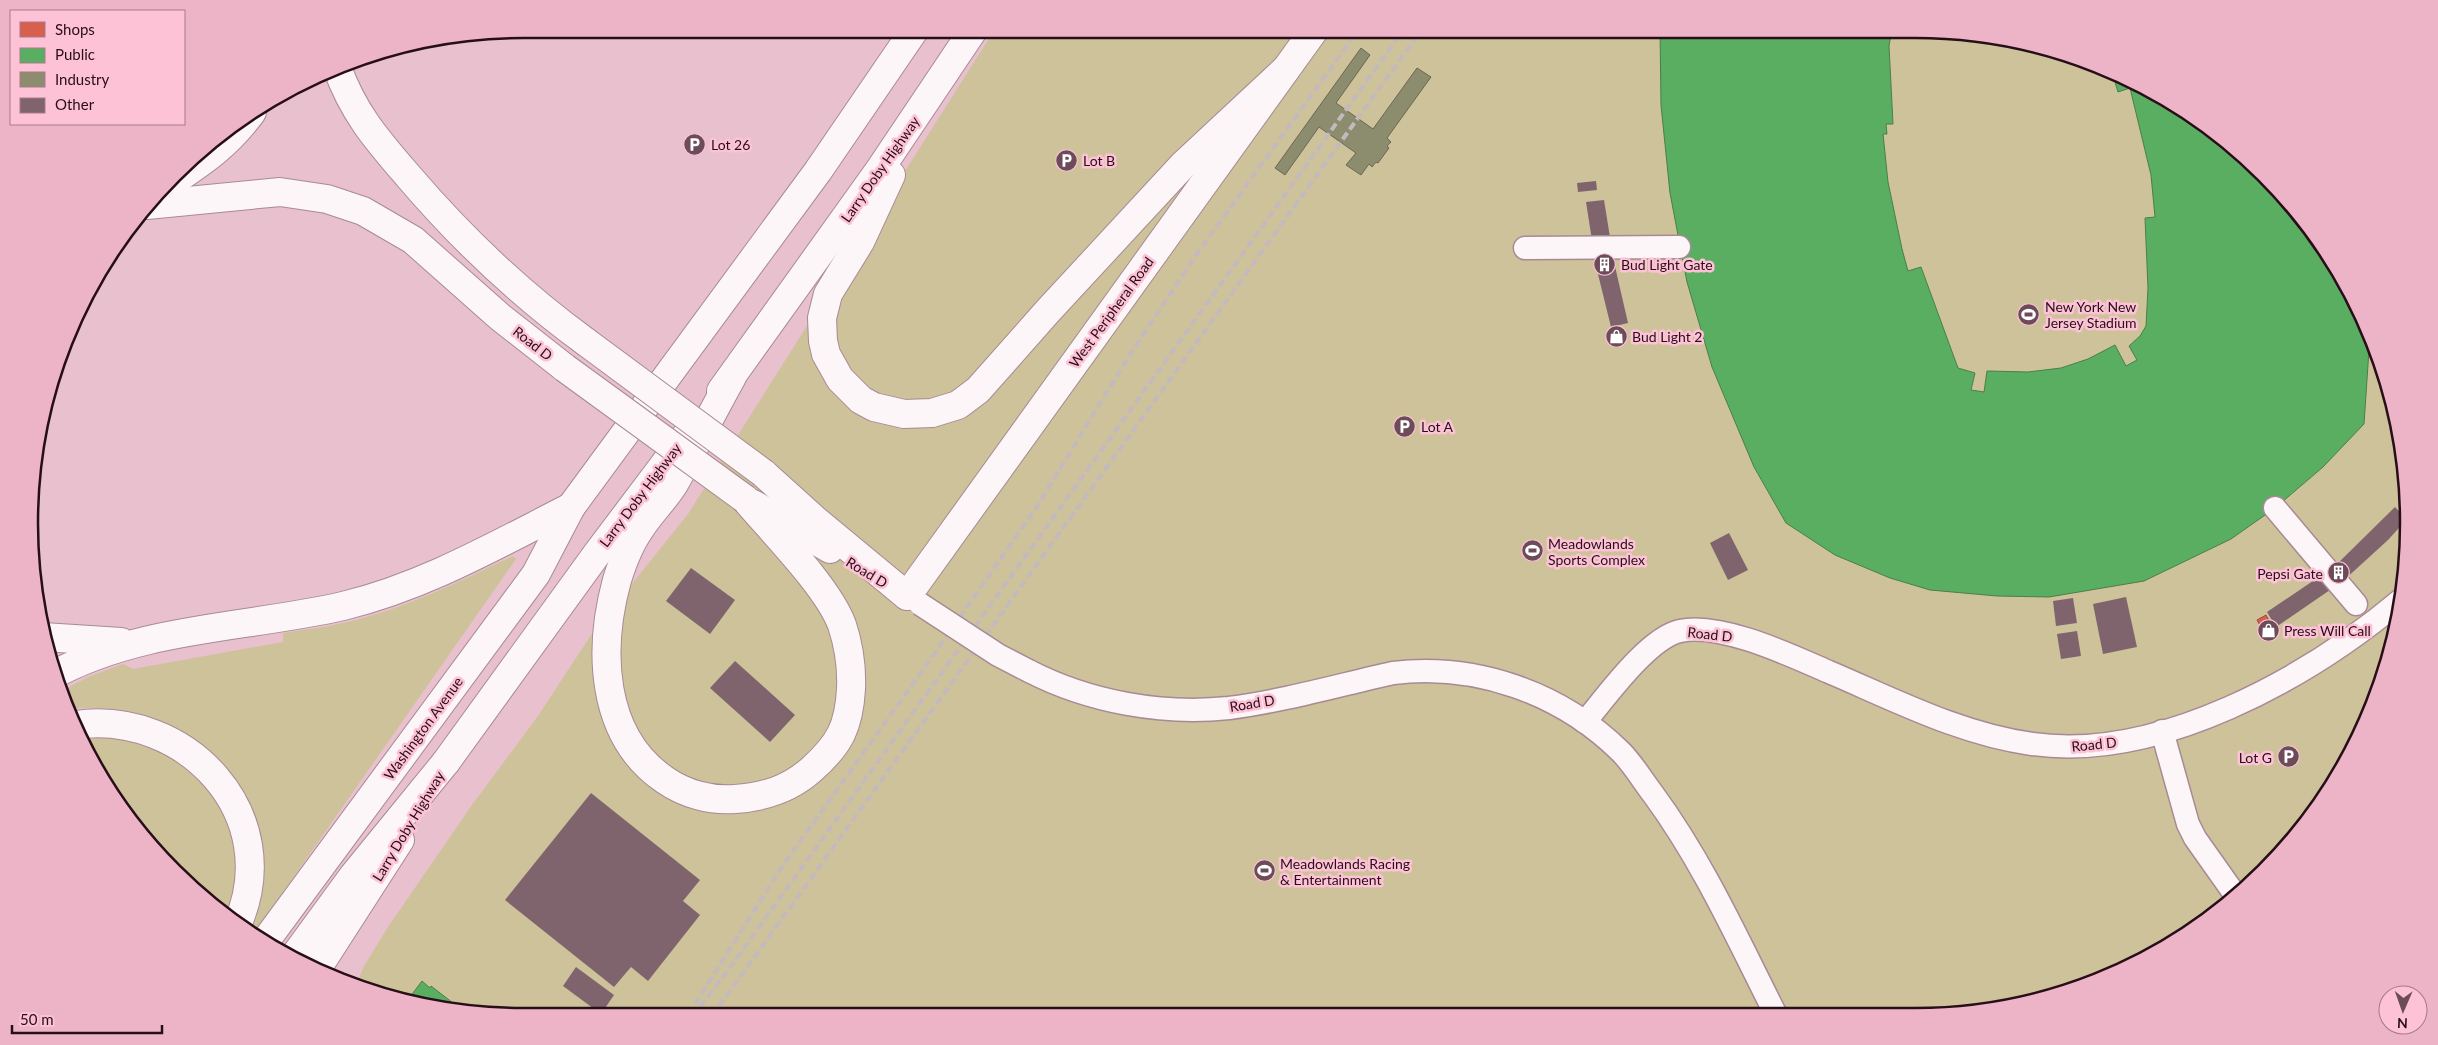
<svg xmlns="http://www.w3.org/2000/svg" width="2438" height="1045" font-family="Lato,sans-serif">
<rect width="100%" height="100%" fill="#e8c0ce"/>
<g fill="#cdc299">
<polygon points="995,29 1916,29 2012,38 2074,55 2163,95 2241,151 2307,222 2358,304 2392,395 2408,490 2405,587 2383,681 2326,797 2287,848 2216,914 2105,979 1980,1012 523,1016 426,1007 356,986 363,968 388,927 472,805 538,716 591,635 688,514"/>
<path d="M513 556 516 559 253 935 245 930C247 903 249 877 251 850 252 841 255 829 254 820 252 803 240 786 230 773 191 724 129 702 68 709L60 692 88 677 123 664 133 669 283 642V633C308 629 335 626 359 619 413 605 462 580 513 556Z"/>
<polygon points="80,737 127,738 154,745 185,763 220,801 237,852 238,880 229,919 151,848 95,770"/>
</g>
<g fill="#d6604d" stroke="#a2473d">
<polygon points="1624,329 1627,338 1609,343 1606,334"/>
<polygon points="2266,615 2276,633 2267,638 2257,620"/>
</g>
<g fill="#5aae61" stroke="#4b7e4b">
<polygon points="1660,29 1892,29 1889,46 1893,124 1886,124 1887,134 1883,134 1888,182 1902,249 1908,271 1921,267 1958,368 1975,373 1971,390 1984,392 1987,371 2028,372 2061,368 2088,359 2115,345 2126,366 2137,360 2129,346 2140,336 2146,326 2148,288 2145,218 2155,217 2151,175 2130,88 2118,92 2112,72 2163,95 2241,151 2307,222 2358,304 2370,335 2364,424 2323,467 2275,508 2231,539 2144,581 2049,597 1997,596 1930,590 1890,578 1835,555 1786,523 1754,467 1712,367 1687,282 1670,193 1661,105"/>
<polygon points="422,981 430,988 431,986 462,1010 426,1007 407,1001"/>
</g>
<polygon fill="#8c8c6e" stroke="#6e6654" points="1361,48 1370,55 1336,103 1373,129 1417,68 1431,77 1387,138 1391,142 1387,146 1389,148 1378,163 1376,162 1372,167 1369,164 1361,175 1346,165 1356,153 1319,127 1285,175 1275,168"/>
<g fill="#7f646e">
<polygon points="1596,181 1597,190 1578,192 1577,183"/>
<polygon points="1604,200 1614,262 1628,323 1611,327 1596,266 1586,202"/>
<polygon points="2395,507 2407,519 2388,540 2343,581 2276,627 2267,612 2335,566"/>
<polygon points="1729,533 1748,570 1728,580 1710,543"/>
<polygon points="691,568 735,600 710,634 666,601"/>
<polygon points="2126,597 2137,647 2103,654 2093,604"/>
<polygon points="2073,598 2077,623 2056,626 2053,601"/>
<polygon points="2077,631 2081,656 2061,659 2057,634"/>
<polygon points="735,661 795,715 770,742 710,688"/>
<polygon points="591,793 700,880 683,901 700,915 648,981 631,967 614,987 505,900"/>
<polygon points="576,967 614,995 601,1014 563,986"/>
</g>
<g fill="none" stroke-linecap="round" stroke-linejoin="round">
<defs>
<g id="street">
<polyline points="1525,248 1679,247"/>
<polyline points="2275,508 2356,604"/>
<path d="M1029 671C1089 702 1162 715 1229 708 1284 701 1339 685 1393 673 1477 663 1561 693 1621 752 1633 764 1643 781 1653 794 1703 862 1737 938 1775 1013"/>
<path d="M1585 722C1606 697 1648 638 1680 631 1721 622 1792 656 1829 672 1895 700 1960 734 2032 744 2158 762 2308 678 2402 599"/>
<polyline points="2162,731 2188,824 2195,838 2236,896"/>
</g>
<g id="secondary">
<path d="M337 67C353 113 378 141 409 177 462 239 520 294 586 342"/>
<path d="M159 191C197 165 224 150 252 112"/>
<polyline points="147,205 280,192 327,199 363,211 413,240 500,317 565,368"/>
<polyline points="763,473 814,519 907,596"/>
<polyline points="753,504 830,549"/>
<polyline points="907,596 1315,29"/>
</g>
<g id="primary">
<polyline points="43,637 121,642"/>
<path d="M53 675C141 627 247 628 343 606 425 586 496 545 571 507"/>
<path d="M75 725C186 709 286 815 237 925"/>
<polyline points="264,943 536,574 571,507"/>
<polyline points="293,958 353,876 446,762"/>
<polyline points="317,969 400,840"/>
</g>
<g id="highway">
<polyline points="891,175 860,242 828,294 822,318 823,341 826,354 840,379 861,400 874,407 904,414 932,413 958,405 978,390 1047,312 1183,165 1286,69"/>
<path d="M732 377C712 413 694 449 674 484 664 500 650 513 640 529 630 543 622 564 617 580 598 649 600 736 665 780 685 794 711 801 735 799 765 797 790 789 812 769 840 744 849 726 851 689 852 666 849 646 842 625 828 587 772 531 745 499"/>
<polyline points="721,391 878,172 974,29"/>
<polyline points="571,507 818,171 915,29"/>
<polyline points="446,762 596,555 685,437"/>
</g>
</defs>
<use href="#street" stroke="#a88a95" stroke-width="25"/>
<use href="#secondary" stroke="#a88a95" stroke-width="30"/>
<use href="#primary" stroke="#a88a95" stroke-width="30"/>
<use href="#highway" stroke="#a88a95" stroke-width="30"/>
<use href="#street" stroke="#fcf6f8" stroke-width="22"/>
<use href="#secondary" stroke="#fcf6f8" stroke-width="28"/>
<use href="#primary" stroke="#fcf6f8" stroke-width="28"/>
<use href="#highway" stroke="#fcf6f8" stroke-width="28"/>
<g stroke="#c4babe" stroke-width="4" stroke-dasharray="8 4" stroke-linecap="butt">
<polyline points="695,1004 783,865 930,660 1038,505 1132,351 1194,258 1359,29"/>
<polyline points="693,1016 729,969 1404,29"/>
<polyline points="712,1016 1422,29"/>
</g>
<defs>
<polyline id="street-bridge" points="920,604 998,655 1029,671"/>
<g id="secondary-bridge">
<polyline points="586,342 763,473"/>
<polyline points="565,368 745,499"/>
</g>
</defs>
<use href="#street-bridge" stroke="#a88a95" stroke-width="25" stroke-linecap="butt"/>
<use href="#secondary-bridge" stroke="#a88a95" stroke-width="30" stroke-linecap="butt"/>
<use href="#street-bridge" stroke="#fcf6f8" stroke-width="22"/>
<use href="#secondary-bridge" stroke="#fcf6f8" stroke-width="28"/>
</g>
<defs>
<symbol id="parking-disc" viewBox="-11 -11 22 22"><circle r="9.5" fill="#6b4c58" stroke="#fec2d6"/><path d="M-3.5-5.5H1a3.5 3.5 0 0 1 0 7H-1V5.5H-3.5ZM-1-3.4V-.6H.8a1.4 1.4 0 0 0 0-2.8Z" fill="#fff"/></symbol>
<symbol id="building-disc" viewBox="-11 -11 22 22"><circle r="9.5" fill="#6b4c58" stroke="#fec2d6"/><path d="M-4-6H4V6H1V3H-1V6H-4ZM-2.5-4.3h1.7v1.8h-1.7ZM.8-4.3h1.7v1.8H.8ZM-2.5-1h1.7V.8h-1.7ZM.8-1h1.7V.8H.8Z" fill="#fff"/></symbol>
<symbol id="stadium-disc" viewBox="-11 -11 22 22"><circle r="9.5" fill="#6b4c58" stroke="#fec2d6"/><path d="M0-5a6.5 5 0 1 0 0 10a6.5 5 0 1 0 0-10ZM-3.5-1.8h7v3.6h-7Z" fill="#fff"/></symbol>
<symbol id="shop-disc" viewBox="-11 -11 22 22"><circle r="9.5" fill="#6b4c58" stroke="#fec2d6"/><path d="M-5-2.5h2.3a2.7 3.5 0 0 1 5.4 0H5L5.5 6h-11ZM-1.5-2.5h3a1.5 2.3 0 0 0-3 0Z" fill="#fff"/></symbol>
</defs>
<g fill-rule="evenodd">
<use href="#parking-disc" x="682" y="132" width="25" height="25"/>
<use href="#parking-disc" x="1054" y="148" width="25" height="25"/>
<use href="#building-disc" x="1592" y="252" width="25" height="25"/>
<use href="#stadium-disc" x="2016" y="302" width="25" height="25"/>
<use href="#shop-disc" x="1604" y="324" width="25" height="25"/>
<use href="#parking-disc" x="1392" y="414" width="25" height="25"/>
<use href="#stadium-disc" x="1520" y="538" width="25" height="25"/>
<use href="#building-disc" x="2326" y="560" width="25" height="25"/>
<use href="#shop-disc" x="2256" y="618" width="25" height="25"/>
<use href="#parking-disc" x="2276" y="744" width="25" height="25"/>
<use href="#stadium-disc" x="1252" y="858" width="25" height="25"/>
</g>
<g text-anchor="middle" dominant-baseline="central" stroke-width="5" stroke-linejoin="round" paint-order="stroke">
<g font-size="14" fill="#280e18" stroke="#fec2d6" text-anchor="start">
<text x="711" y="144">Lot 26</text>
<text x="1083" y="160">Lot B</text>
<text x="1621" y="264">Bud Light Gate</text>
<text x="2045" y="306">New York New<tspan x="2045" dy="16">Jersey Stadium</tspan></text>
<text x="1632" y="336">Bud Light 2</text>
<text x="1421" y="426">Lot A</text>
<text x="1548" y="543">Meadowlands<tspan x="1548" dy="16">Sports Complex</tspan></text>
<text x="2323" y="573" text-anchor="end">Pepsi Gate</text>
<text x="2284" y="630">Press Will Call</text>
<text x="2272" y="757" text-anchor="end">Lot G</text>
<text x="1280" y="863">Meadowlands Racing<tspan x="1280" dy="16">&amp; Entertainment</tspan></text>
</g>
<g font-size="14" fill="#280e18" stroke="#fec2d6">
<text transform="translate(880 169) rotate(-55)">Larry Doby Highway</text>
<text transform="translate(1111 312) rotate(-54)">West Peripheral Road</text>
<text transform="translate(533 343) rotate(38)">Road D</text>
<text transform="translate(640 495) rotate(-53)">Larry Doby Highway</text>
<text transform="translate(867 572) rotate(31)">Road D</text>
<text transform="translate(1710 634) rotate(6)">Road D</text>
<text transform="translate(1252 703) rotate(-9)">Road D</text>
<text transform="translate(423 728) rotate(-54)">Washington Avenue</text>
<text transform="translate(2094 744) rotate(-6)">Road D</text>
<text transform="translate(408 826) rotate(-59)">Larry Doby Highway</text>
</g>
</g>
<path d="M0 0H2438V1045H0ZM523 38H1915A485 485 0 0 1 2400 523V523A485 485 0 0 1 1915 1008H523A485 485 0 0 1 38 523V523A485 485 0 0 1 523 38Z" fill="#edb4c7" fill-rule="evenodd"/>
<path fill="none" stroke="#280e18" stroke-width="2.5" d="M523 38H1915A485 485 0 0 1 2400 523V523A485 485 0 0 1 1915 1008H523A485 485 0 0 1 38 523V523A485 485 0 0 1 523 38Z"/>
<rect x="10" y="10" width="175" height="115" fill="#fec2d6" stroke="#a87a8a"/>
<rect x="20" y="22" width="25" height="15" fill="#d6604d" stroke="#a87a8a"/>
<text x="55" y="35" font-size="15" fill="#280e18">Shops</text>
<rect x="20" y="48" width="25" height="15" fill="#5aae61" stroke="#a87a8a"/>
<text x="55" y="60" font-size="15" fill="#280e18">Public</text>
<rect x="20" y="72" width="25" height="15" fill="#8c8c6e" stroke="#a87a8a"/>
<text x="55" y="85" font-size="15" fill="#280e18">Industry</text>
<rect x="20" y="98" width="25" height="15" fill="#7f646e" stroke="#a87a8a"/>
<text x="55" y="110" font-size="15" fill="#280e18">Other</text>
<g transform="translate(2403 1010) rotate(182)"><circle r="24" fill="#fec2d6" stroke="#a87a8a"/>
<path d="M0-4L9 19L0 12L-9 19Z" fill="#6b4c58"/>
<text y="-8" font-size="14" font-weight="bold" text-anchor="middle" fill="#280e18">N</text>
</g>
<path d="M12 1025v8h150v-8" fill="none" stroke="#280e18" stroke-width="2.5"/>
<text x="20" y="1025" font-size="15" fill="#280e18" stroke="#fec2d6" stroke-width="4" paint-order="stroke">50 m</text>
</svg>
